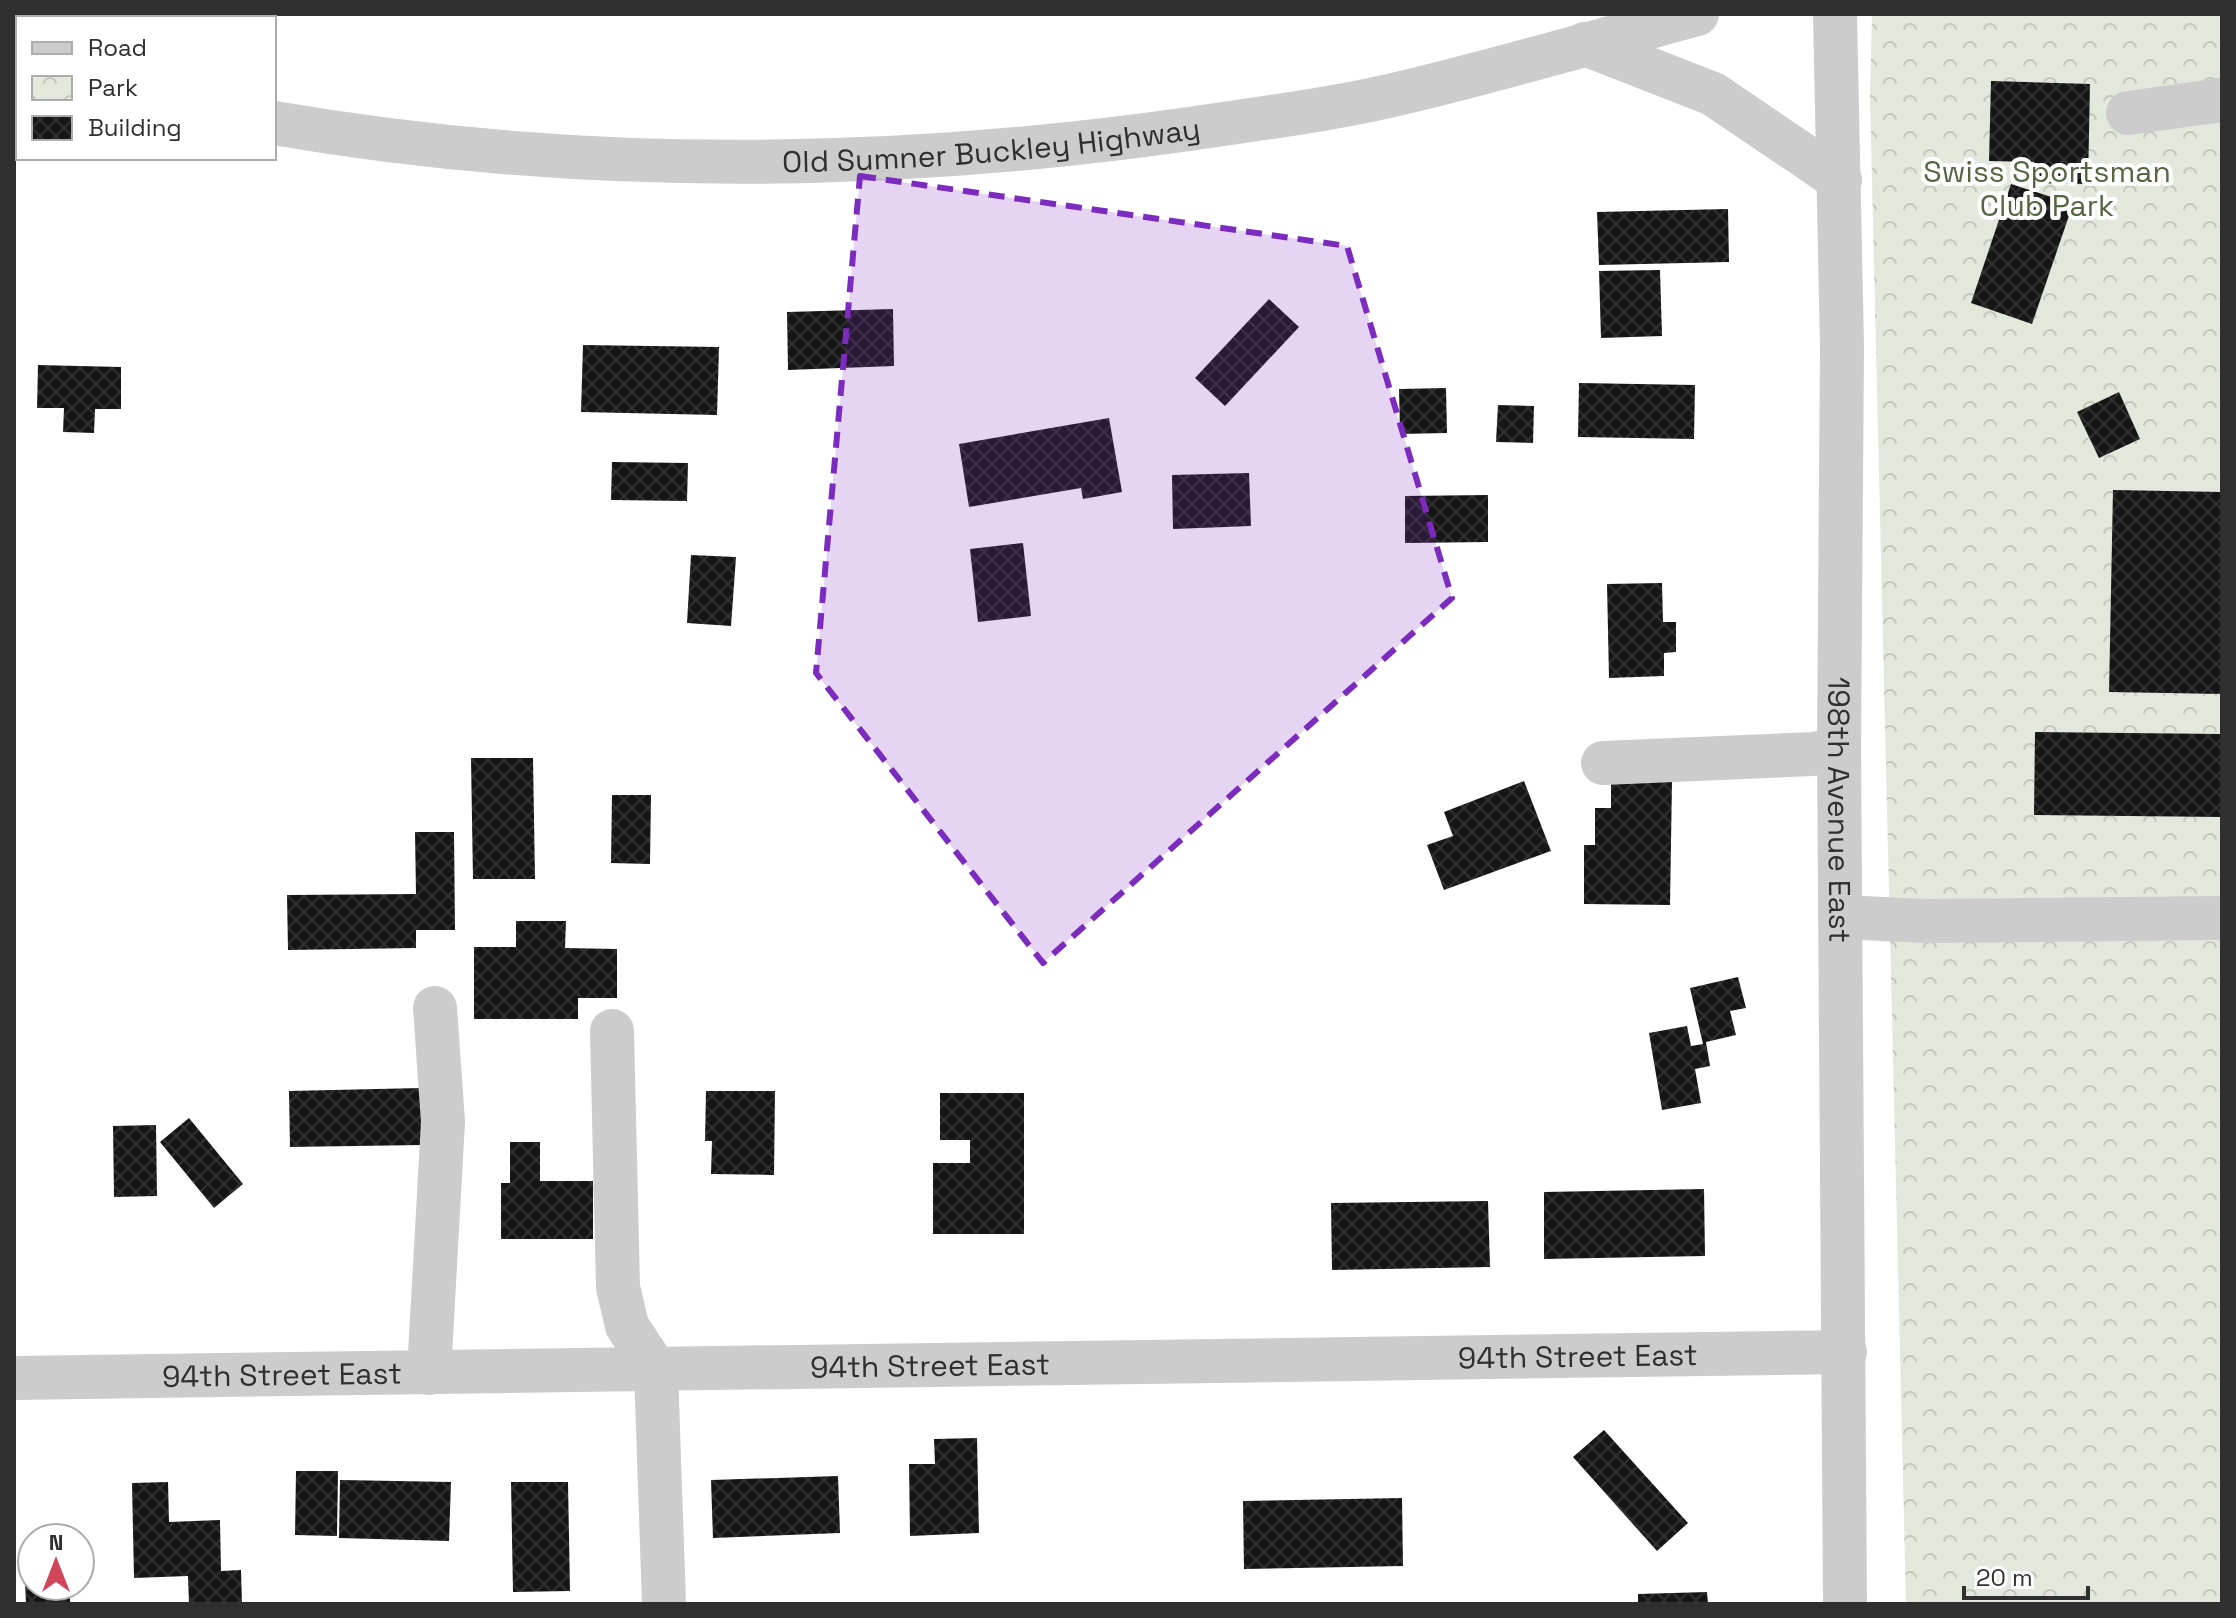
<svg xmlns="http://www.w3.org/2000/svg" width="2236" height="1618" font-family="'Space Grotesk',sans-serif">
<defs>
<pattern id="park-crowns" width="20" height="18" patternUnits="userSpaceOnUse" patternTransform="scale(2)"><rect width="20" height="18" fill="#e3e8dc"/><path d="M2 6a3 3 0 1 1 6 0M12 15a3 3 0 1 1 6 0" fill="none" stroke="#c3c7bd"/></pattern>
<pattern id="building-cross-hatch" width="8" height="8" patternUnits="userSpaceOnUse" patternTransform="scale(2)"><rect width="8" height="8" fill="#161616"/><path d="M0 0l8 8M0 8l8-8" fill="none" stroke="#303030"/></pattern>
</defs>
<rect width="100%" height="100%" fill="#fff"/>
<polygon fill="url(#park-crowns)" points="1872,14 2222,14 2222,1604 1906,1604 1870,97"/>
<g fill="url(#building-cross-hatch)">
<polygon points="1991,81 2090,84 2088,184 2033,183 2034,162 1989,161"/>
<polygon points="2011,184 2073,204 2032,324 1971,303"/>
<polygon points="1728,209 1729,262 1599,265 1597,212"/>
<polygon points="1660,270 1662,336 1601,338 1599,271"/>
<polygon points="1269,299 1299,327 1225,406 1195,378"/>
<polygon points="893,309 894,366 788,370 787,312"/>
<polygon points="583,345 719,347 717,415 581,412"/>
<polygon points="38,365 121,367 121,409 95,409 94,433 63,432 64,408 37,408"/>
<polygon points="1579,383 1695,385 1694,439 1578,437"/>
<polygon points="1446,388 1447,433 1400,434 1399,389"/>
<polygon points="2119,392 2140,439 2099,458 2077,412"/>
<polygon points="1498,405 1534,406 1533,443 1496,442"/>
<polygon points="1109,418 1122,492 1083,499 1081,488 969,507 959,444"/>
<polygon points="612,462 688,463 687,501 611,500"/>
<polygon points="1249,473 1251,526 1173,529 1172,475"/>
<polygon points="2113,490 2222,492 2222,694 2109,692"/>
<polygon points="1488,495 1488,542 1405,543 1405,496"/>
<polygon points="1023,543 1031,616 978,622 970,549"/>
<polygon points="691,555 736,557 731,626 687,623"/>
<polygon points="1662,583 1663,622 1676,622 1676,652 1664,653 1664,676 1609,678 1607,584"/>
<polygon points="2035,732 2222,734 2222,817 2034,815"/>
<polygon points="471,758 533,758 535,879 473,879"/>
<polygon points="1524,781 1551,851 1444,890 1427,845 1453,836 1444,812"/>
<polygon points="1611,781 1672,781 1670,905 1584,904 1584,845 1595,845 1595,808 1611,808"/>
<polygon points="612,795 651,795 650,864 611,863"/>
<polygon points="415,832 454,832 455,930 416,930 416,948 288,950 287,895 416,894"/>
<polygon points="516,921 566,921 565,948 617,949 617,998 578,998 578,1019 474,1019 474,947 516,947"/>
<polygon points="1738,977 1746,1008 1730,1011 1736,1035 1706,1042 1710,1066 1695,1069 1701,1103 1662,1110 1649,1033 1687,1026 1691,1046 1703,1044 1690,988"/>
<polygon points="421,1088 422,1145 290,1147 289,1091"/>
<polygon points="706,1091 775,1091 774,1175 711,1174 712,1141 705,1141"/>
<polygon points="940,1093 1024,1093 1024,1234 933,1234 933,1163 970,1163 970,1140 940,1140"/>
<polygon points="189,1118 243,1184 214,1208 160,1142"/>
<polygon points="156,1125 157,1196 114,1197 113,1126"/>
<polygon points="510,1142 540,1142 540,1181 593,1181 593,1239 501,1239 501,1183 510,1183"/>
<polygon points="1704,1189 1705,1256 1544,1259 1544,1192"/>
<polygon points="1488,1201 1490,1267 1332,1270 1331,1203"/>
<polygon points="1604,1430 1688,1523 1657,1551 1573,1457"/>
<polygon points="977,1438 979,1533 910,1536 909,1464 935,1464 934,1439"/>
<polygon points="296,1471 338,1471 337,1536 295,1535"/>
<polygon points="838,1476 840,1533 713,1538 711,1480"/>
<polygon points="340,1480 451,1482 449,1541 339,1538"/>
<polygon points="168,1482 169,1522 220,1520 221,1571 241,1570 242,1604 189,1604 188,1576 134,1578 132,1483"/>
<polygon points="511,1482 568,1482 570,1591 513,1592"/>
<polygon points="1402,1498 1403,1566 1244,1569 1243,1501"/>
<polygon points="32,1582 32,1586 70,1586 70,1604 26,1604 25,1583"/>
<polygon points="1707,1592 1708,1604 1638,1604 1638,1594"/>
</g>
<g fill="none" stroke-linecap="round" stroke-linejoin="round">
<g stroke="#ccc" stroke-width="44">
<path id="s1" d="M1835 14 1842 346 1839 749 1845 1604"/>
<polyline points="1585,44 1713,94 1840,180"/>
<polyline points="14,77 18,78"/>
<polyline points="2128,113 2222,100"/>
<path id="s2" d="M274 123C576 175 886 172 1189 129 1262 118 1338 109 1410 91 1506 68 1601 40 1697 14"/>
<polyline points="1603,763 1813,754 1839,749"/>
<polyline points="1841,917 1925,921 2222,918"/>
<polyline points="612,1031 618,1287 627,1326 656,1370 664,1604"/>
<polyline points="429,1373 443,1122 435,1008"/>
<path id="s3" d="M14 1378 1845 1352"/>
</g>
</g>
<path fill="#7b2cbf" fill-opacity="0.2" stroke="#7b2cbf" stroke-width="6" stroke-dasharray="16 10" stroke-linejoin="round" d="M860 176 1347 246 1452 598 1043 963 816 673Z"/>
<g text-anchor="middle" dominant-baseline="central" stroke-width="8" stroke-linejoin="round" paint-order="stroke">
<g font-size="30" fill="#2f2f2f" stroke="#fff">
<text stroke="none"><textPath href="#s2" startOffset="720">Old Sumner Buckley Highway</textPath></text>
<text stroke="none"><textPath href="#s1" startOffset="796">198th Avenue East</textPath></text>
<text stroke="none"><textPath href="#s3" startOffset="1564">94th Street East</textPath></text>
<text stroke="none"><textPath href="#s3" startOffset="916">94th Street East</textPath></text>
<text stroke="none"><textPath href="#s3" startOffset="268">94th Street East</textPath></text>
</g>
<g font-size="30" fill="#556642" stroke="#fff">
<text x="2047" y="171">Swiss Sportsman<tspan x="2047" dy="34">Club Park</tspan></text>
</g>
</g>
<rect width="2236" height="1618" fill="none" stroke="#2f2f2f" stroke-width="32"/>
<rect x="16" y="16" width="260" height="144" fill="#ffffff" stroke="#acacac" stroke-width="2"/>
<rect x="32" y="42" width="40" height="12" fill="#cccccc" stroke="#acacac" stroke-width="2"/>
<text x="88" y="56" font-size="24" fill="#2f2f2f">Road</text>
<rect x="32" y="76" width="40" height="24" fill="url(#park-crowns)" stroke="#acacac" stroke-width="2"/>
<text x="88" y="96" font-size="24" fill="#2f2f2f">Park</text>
<rect x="32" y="116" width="40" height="24" fill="url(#building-cross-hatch)" stroke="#acacac" stroke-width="2"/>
<text x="88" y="136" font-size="24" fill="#2f2f2f">Building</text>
<g transform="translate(56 1562)"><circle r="38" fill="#ffffff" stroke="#acacac" stroke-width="2"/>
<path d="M0-6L14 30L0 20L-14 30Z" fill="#d2465a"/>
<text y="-12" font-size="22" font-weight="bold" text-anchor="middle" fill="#2f2f2f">N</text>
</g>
<path d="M1964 1586v12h124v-12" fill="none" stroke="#2f2f2f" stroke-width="4"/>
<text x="1976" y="1586" font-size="24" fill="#2f2f2f" stroke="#ffffff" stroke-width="6" paint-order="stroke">20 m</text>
</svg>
